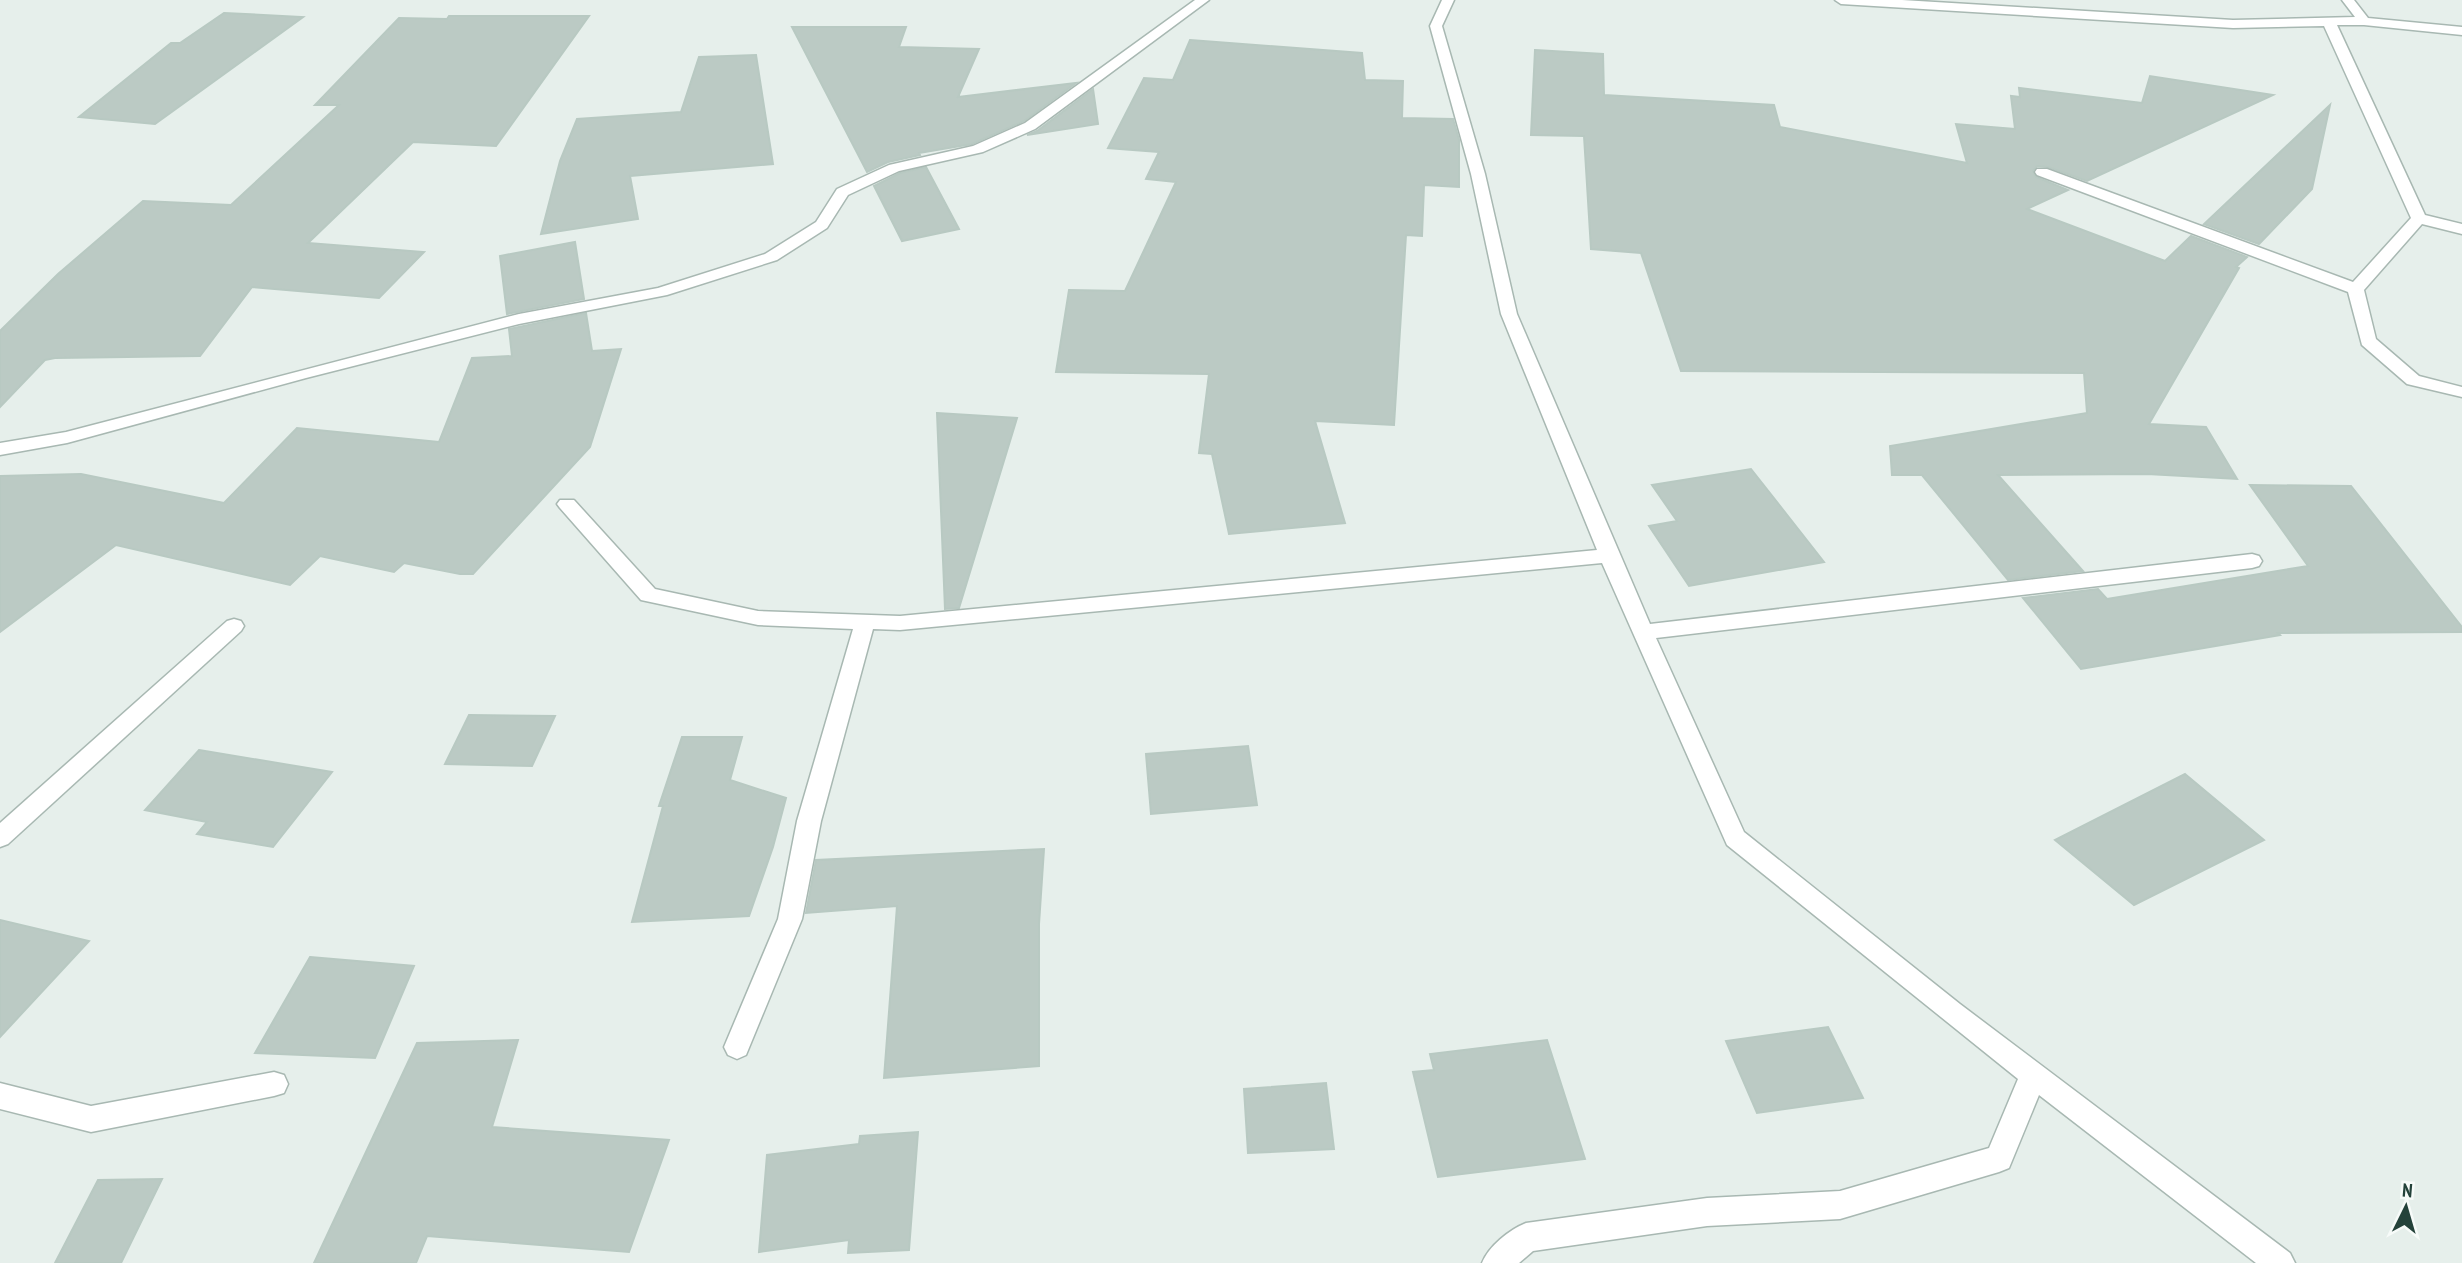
<svg xmlns="http://www.w3.org/2000/svg" width="2462" height="1263" font-family="'PT Sans Narrow',sans-serif">
<rect width="100%" height="100%" fill="#e6efeb"/>
<g fill="#bbcac4" stroke="#b8c9c2" stroke-width="2">
<polygon points="224,13 303,17 155,124 79,117 171,43 180,43"/>
<polygon points="449,16 589,16 496,146 413,142 308,243 424,252 379,298 252,287 200,356 55,358 45,360 0,407 0,331 58,274 143,201 231,205 339,105 315,105 399,18 447,19"/>
<polygon points="792,27 906,27 899,47 979,49 958,97 1076,83 1024,121 972,144 919,153 920,155 888,162 867,172"/>
<polygon points="1190,40 1362,53 1365,80 1403,81 1402,118 1453,119 1459,140 1459,187 1424,185 1422,236 1406,235 1394,425 1315,421 1345,523 1229,534 1212,454 1199,453 1209,374 1056,372 1069,290 1125,291 1176,182 1146,179 1159,152 1108,148 1144,78 1173,80"/>
<polygon points="1535,50 1603,54 1604,95 1774,105 1780,127 1967,163 1956,124 2015,129 2011,96 2020,97 2019,88 2142,103 2150,76 2273,95 2087,181 2048,167 2037,166 2033,171 2036,177 2068,190 2027,209 2165,261 2191,236 2247,257 2236,267 2239,268 2149,424 2206,427 2237,479 2147,474 1998,475 2083,571 2008,580 1922,475 1892,475 1890,446 2087,413 2084,373 1681,371 1641,253 1591,249 1584,136 1531,135"/>
<polygon points="756,55 773,164 630,176 638,219 541,234 560,161 577,119 681,112 699,57"/>
<polygon points="1093,89 1098,124 1027,135 1037,131"/>
<polygon points="2330,105 2312,189 2259,244 2204,224"/>
<polygon points="926,167 959,229 902,241 874,186 900,173"/>
<polygon points="575,242 584,299 507,314 500,256"/>
<polygon points="586,313 592,351 621,349 590,447 473,574 460,574 404,563 394,572 320,556 290,585 116,545 0,632 0,476 81,474 224,503 297,428 439,442 472,358 512,356 509,329"/>
<polygon points="937,413 1017,418 959,608 945,609"/>
<polygon points="1751,469 1824,562 1689,586 1649,526 1677,521 1652,485"/>
<polygon points="2250,485 2351,486 2462,627 2462,632 2278,633 2280,635 2081,669 2023,598 2098,589 2107,599 2308,566"/>
<polygon points="469,715 555,716 532,766 445,764"/>
<polygon points="682,737 742,737 730,780 786,798 773,847 749,916 632,922 663,806 659,806"/>
<polygon points="1248,746 1257,805 1151,814 1146,754"/>
<polygon points="199,750 332,772 273,847 197,834 207,822 145,810"/>
<polygon points="2185,774 2264,840 2134,905 2055,840"/>
<polygon points="1044,849 1039,924 1039,1066 884,1078 897,906 806,913 816,860"/>
<polygon points="0,920 89,941 0,1037"/>
<polygon points="310,957 414,966 375,1058 255,1053"/>
<polygon points="1828,1027 1863,1098 1757,1113 1726,1041"/>
<polygon points="518,1040 492,1127 669,1140 629,1252 427,1236 416,1263 314,1263 417,1043"/>
<polygon points="1547,1040 1585,1159 1438,1177 1413,1072 1434,1070 1430,1054"/>
<polygon points="1326,1083 1334,1149 1248,1153 1244,1089"/>
<polygon points="918,1132 909,1250 848,1253 849,1240 759,1252 767,1155 859,1144 860,1136"/>
<polygon points="162,1179 121,1263 55,1263 98,1180"/>
</g>
<g fill="none" stroke-linecap="round" stroke-linejoin="round">
<defs>
<g id="minor">
<polygon points="1195,0 1209,0 1035,129 983,152 899,171 848,195 827,228 777,260 667,295 519,324 306,378 67,443 0,455 0,443 66,432 519,314 658,288 765,254 816,222 837,189 889,165 973,146 1025,123"/>
<path d="M1442 0H1454L1442 26 1485 174 1517 314 1650 624 2252 554 2259 556 2262 561 2259 566 2252 568 1656 638 1744 832 1960 1004 2290 1253 2295 1263H2256L2039 1095 2009 1168 1999 1172 1840 1219 1707 1226 1533 1251 1519 1263H1482C1489 1246 1509 1230 1526 1223L1707 1198 1840 1191 1989 1148 2018 1079 1727 845 1602 563 900 630 873 629 821 821 802 919 746 1055 737 1059 728 1055 724 1047 778 919 797 821 853 629 758 625 641 600 560 508 557 504 560 500H574L655 589 758 611 900 616 1597 550 1501 314 1471 174 1430 26Z"/>
<polygon points="1835,0 1902,0 2233,20 2355,17 2342,0 2354,0 2368,18 2462,27 2462,35 2364,25 2337,25 2425,215 2462,224 2462,234 2422,224 2364,290 2376,339 2419,376 2462,387 2462,397 2407,384 2362,345 2348,292 2037,175 2035,172 2037,169 2047,169 2353,282 2411,218 2324,26 2233,28 1841,4"/>
<polygon points="234,619 241,621 244,626 241,631 8,844 0,847 0,823 227,621"/>
<polygon points="274,1072 284,1075 288,1084 284,1093 274,1096 91,1132 0,1109 0,1083 91,1106"/>
</g>
</defs>
<use href="#minor" stroke="#a8b8b2" stroke-width="3"/>
<use href="#minor" fill="#fff" fill-rule="evenodd"/>
</g>
<g transform="translate(2406 1207) rotate(5)" stroke="#f7fbf9" stroke-width="5" paint-order="stroke">
<path d="M0-5L12 26L0 18L-12 26Z" fill="#24423a"/>
<text y="-10" font-size="19" font-weight="bold" text-anchor="middle" fill="#24423a">N</text>
</g>
</svg>
